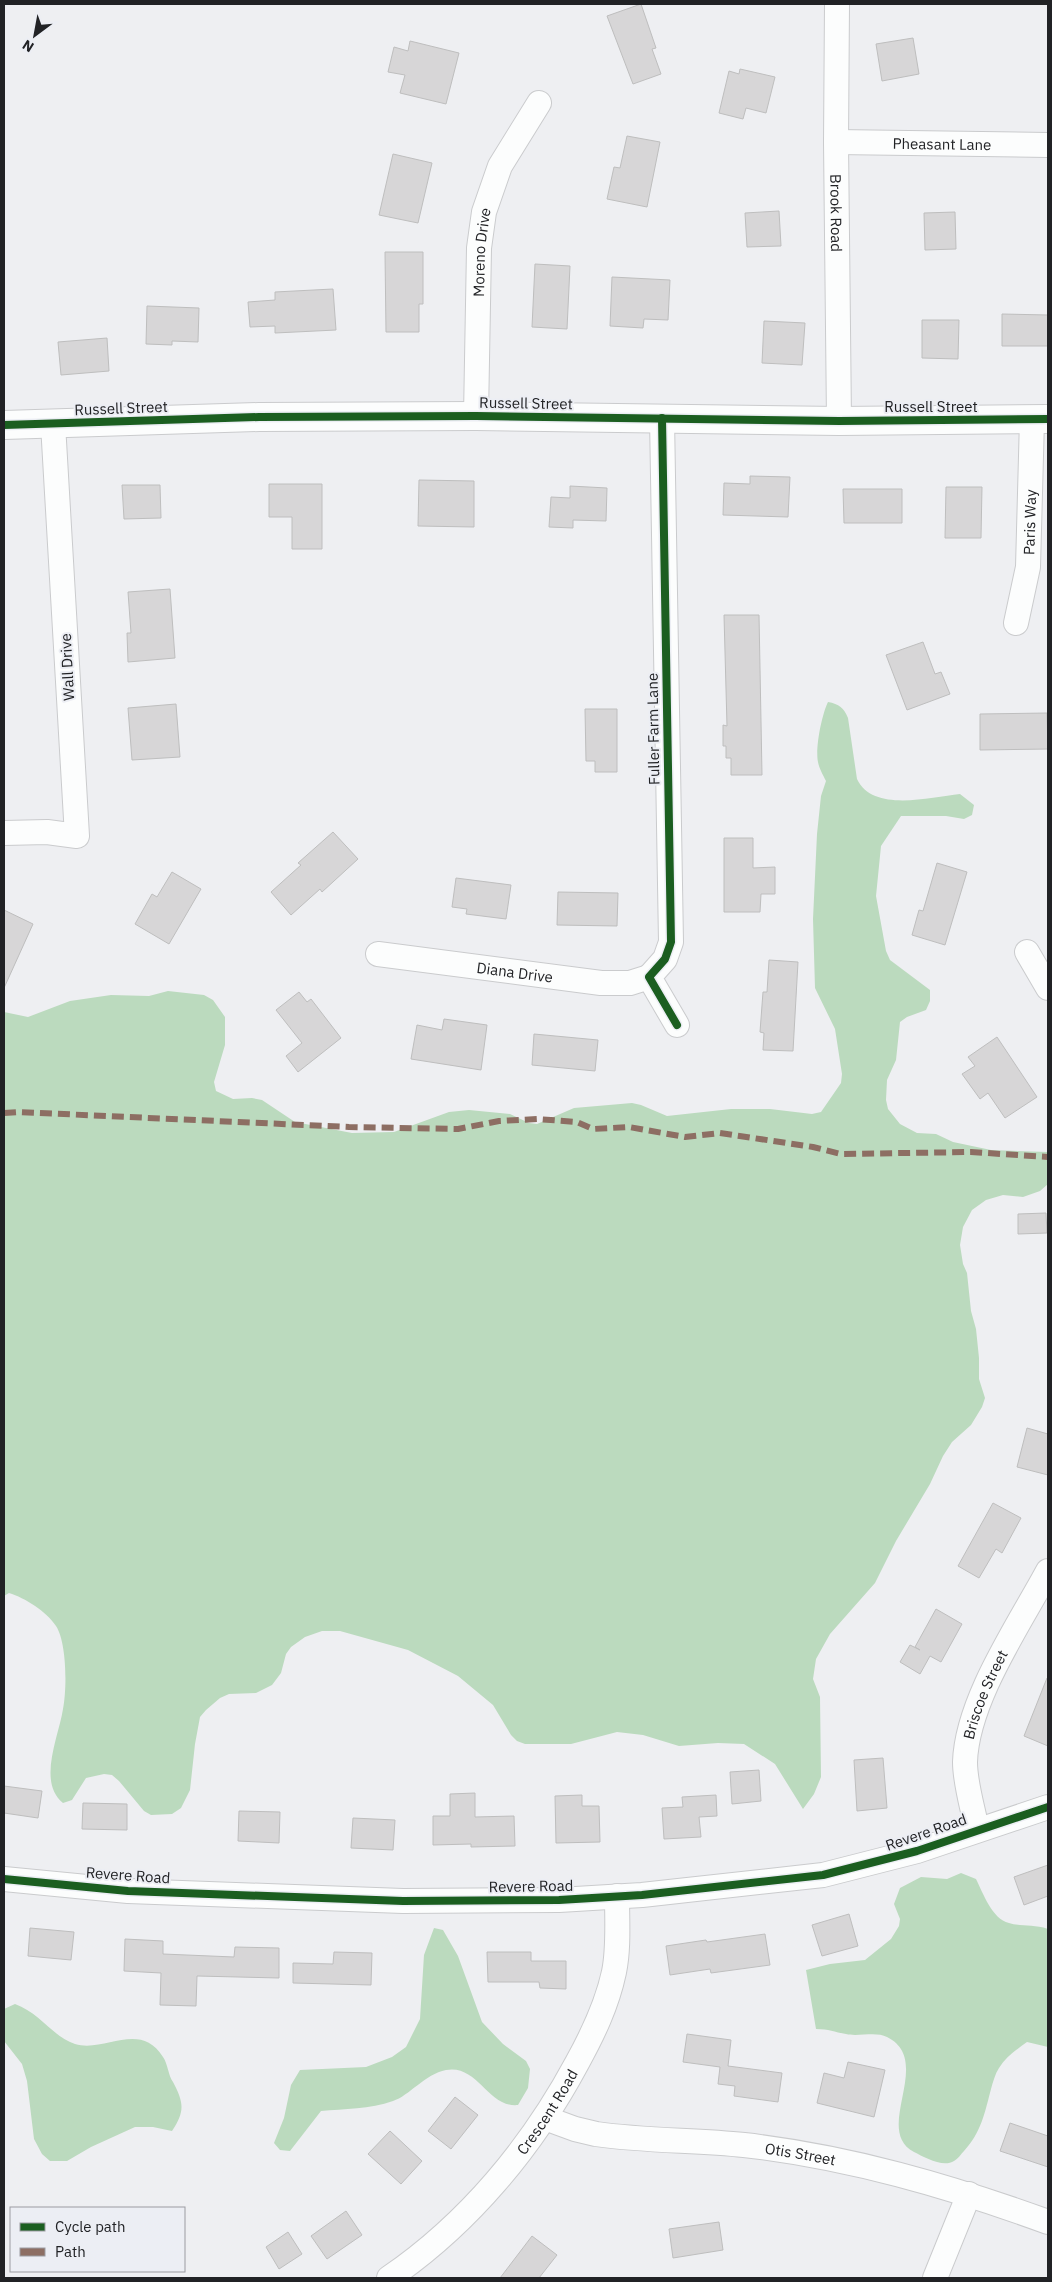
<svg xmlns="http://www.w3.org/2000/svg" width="1052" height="2282" font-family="'IBM Plex Sans',sans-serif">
<rect width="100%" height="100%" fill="#eeeff2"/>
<g fill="#bbdabe">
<path d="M828 702C839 704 844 708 848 718L857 779C873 813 930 797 960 794L974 805 972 815 964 819 946 816H901L881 846 876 896 886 951 890 960 930 990V1001L926 1010 907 1017 900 1022 896 1060 887 1080 886 1100 888 1109 900 1124 917 1133 936 1134 953 1142 991 1150 1048 1152V1184L1040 1191 1023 1197 1003 1195 986 1200 972 1210 963 1227 960 1245 963 1264 967 1273 971 1311 976 1329 979 1358V1379L985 1398 982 1407 971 1425 952 1442 943 1456 930 1484 896 1541 875 1583 830 1634 816 1659 813 1679 820 1697 821 1777 814 1794 803 1809 775 1764 744 1744 718 1743 679 1746 643 1735 617 1732 571 1744H525L517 1741 511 1735 493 1705 458 1676 408 1650 340 1631H322L305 1637 291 1647 286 1654 281 1673 272 1685 256 1693 229 1694 220 1698 206 1710 200 1717 195 1744 190 1790 181 1808 172 1814 151 1815 144 1811 119 1781 112 1775 104 1774 86 1778 72 1800 63 1803C37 1782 59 1736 63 1709 67 1689 67 1643 56 1626 46 1611 25 1598 9 1593L4 1596V1012L28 1017 70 1001 111 995 149 996 168 991 204 995 213 1000 225 1017V1045L214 1082 216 1091 233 1099 252 1098 262 1100 295 1122 352 1133 394 1132 449 1112 469 1110 510 1114 529 1123 537 1124 574 1108 632 1103 641 1105 667 1116 731 1109H770L812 1114 821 1112 841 1083 842 1074 835 1029 815 988 813 919 817 834 821 796 826 781C823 775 819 768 818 762 815 748 822 714 828 702Z"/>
<path d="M961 1873 976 1879C983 1893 992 1919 1009 1923 1022 1927 1033 1924 1048 1929V2047L1027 2042C1016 2050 1006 2057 999 2068 995 2074 993 2082 991 2089 985 2112 981 2133 964 2151 961 2154 958 2159 954 2161 943 2168 924 2157 914 2152 872 2130 935 2061 887 2037 876 2031 858 2037 846 2034 834 2032 829 2029 816 2029L806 1970 830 1964 865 1960 891 1939 899 1926 900 1919 894 1904 900 1888 921 1877 947 1879Z"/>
<path d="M434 1928 443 1930 458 1956 482 2022 503 2044 526 2061 530 2069 528 2088 518 2105C488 2108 478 2064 446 2070 425 2074 409 2096 393 2101 370 2109 344 2109 321 2111L290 2151 280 2150 274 2143 284 2118 291 2085 300 2070 366 2067 392 2057 406 2047 420 2019 424 1955Z"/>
<path d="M15 2004C40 2013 53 2037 75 2044 105 2053 140 2020 163 2057 168 2064 168 2075 173 2082 184 2103 185 2111 172 2131L153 2127H135L91 2147 67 2161H50L42 2154 34 2139 27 2081 22 2064 4 2041V2009Z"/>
</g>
<g fill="#d7d6d7" stroke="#bebebe">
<polygon points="641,4 656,48 652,49 661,74 633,84 607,16"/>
<polygon points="913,38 919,74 882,81 876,44"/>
<polygon points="410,41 459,53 446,104 400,93 405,75 388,72 394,47 408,51"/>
<polygon points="740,69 775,77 766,113 746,108 743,119 719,113 729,71 739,74"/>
<polygon points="627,136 660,142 647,207 607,199 614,167 620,168"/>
<polygon points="393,154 432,163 418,223 379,215"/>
<polygon points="779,211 781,246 747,247 745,213"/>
<polygon points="955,212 956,249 925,250 924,213"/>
<polygon points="385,252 423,252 423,304 419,304 419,332 386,332"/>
<polygon points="535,264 570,266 567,329 532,327"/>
<polygon points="612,277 670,280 668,320 644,319 643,328 610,326"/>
<polygon points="333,289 336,330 275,333 275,326 250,327 248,302 275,300 275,292"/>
<polygon points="147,306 199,308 198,342 172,341 172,345 146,344"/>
<polygon points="1002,314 1048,315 1048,346 1002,346"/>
<polygon points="922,320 959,320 958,359 922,358"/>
<polygon points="764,321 805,323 802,365 762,363"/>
<polygon points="107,338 109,371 61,375 58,342"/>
<polygon points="750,476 790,477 788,517 723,515 724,483 750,484"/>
<polygon points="419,480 474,481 474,527 418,526"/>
<polygon points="269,484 322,484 322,549 292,549 292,517 269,517"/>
<polygon points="122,485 160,485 161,518 124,519"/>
<polygon points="570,486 607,488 606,521 573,520 573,528 549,527 551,497 570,498"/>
<polygon points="946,487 982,487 981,538 945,538"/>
<polygon points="843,489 902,489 902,523 844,523"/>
<polygon points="170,589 175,658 128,662 127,633 131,633 128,592"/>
<polygon points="724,615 759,615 762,775 731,775 731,758 726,758 726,746 723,746 723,725 727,726"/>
<polygon points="923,642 935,674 941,672 950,694 907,710 886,655"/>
<polygon points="176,704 180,757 132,760 128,708"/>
<polygon points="585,709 617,709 617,772 595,772 595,761 586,761"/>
<polygon points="1047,713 1048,749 980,750 980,714"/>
<polygon points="333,832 358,859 322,892 320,889 291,915 271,892 301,865 298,863"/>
<polygon points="724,838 753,838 753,868 775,867 775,894 761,894 760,912 724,912"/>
<polygon points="937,863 967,872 945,945 912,935 919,910 923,911"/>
<polygon points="172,872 201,889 169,944 135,924 152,894 157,897"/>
<polygon points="456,878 511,885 506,919 466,914 467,909 452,907"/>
<polygon points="558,892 618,893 617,926 557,925"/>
<polygon points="4,910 33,924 4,988"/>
<polygon points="769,960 798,962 793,1051 763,1050 764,1033 760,1032 763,992 767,992"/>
<polygon points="299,992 307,1002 311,999 341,1038 298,1072 286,1056 302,1043 276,1010"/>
<polygon points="444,1019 487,1025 481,1070 411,1059 417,1025 442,1030"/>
<polygon points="534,1034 598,1040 595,1071 532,1065"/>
<polygon points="997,1037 1037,1097 1005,1118 988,1093 980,1099 962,1074 975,1066 968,1057"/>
<polygon points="1046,1213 1047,1233 1018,1234 1018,1214"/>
<polygon points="1027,1428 1048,1434 1048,1475 1017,1467"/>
<polygon points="993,1503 1021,1518 1002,1553 996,1549 979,1578 958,1566"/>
<polygon points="936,1609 962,1624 941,1662 930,1656 920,1674 900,1662 910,1645 920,1650 915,1647"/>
<polygon points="1047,1678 1048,1678 1048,1746 1024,1736"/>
<polygon points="883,1758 887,1808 857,1811 854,1760"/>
<polygon points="759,1770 761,1801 732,1804 730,1772"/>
<polygon points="4,1786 42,1791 38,1818 4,1813"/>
<polygon points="475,1793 475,1817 514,1816 515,1846 471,1847 471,1844 433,1845 433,1816 450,1816 450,1794"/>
<polygon points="582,1795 582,1806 599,1806 600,1842 556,1843 555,1796"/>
<polygon points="716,1795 717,1816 699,1817 701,1837 664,1839 662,1808 683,1807 682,1797"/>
<polygon points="83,1803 127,1804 127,1830 82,1829"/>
<polygon points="239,1811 280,1812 279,1843 238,1841"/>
<polygon points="353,1818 395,1820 393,1850 351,1848"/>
<polygon points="1048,1865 1048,1896 1024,1905 1014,1877"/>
<polygon points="849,1914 858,1946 822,1956 812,1925"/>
<polygon points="30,1928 74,1932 71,1960 28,1956"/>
<polygon points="765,1934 770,1965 711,1973 710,1969 670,1975 666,1946 706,1940 707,1942"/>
<polygon points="125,1939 163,1941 163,1954 234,1957 235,1947 279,1948 279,1978 197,1976 196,2006 160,2005 161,1973 124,1971"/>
<polygon points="334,1952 372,1953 371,1985 293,1983 293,1963 333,1964"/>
<polygon points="487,1952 531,1952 531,1961 566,1961 566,1989 540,1988 539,1982 488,1982"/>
<polygon points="687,2034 731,2040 728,2066 782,2073 778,2102 734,2096 735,2086 718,2084 720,2067 683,2062"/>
<polygon points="848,2062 885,2070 874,2117 817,2103 824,2073 844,2078"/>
<polygon points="455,2097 478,2115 451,2149 428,2131"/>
<polygon points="1010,2123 1048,2136 1048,2167 1000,2151"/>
<polygon points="390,2131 422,2161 401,2184 368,2154"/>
<polygon points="346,2211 362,2235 327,2259 311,2236"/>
<polygon points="719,2222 723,2250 673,2258 669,2229"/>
<polygon points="288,2232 302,2254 279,2269 266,2247"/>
<polygon points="532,2236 557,2255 539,2278 500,2278"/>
</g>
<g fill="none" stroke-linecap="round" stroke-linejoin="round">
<defs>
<g id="street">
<path id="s1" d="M837 4 836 142 839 421"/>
<path id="s2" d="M836 142 1048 145"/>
<path id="s3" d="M476 416 479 248 484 212 500 166 539 103"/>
<polyline points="662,418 671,942 665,959 649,977 677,1025"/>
<path id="s4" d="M1016 623 1028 567 1032 419"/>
<polyline points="4,833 47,832 77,836 53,424"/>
<polyline points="1027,952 1048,988"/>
<path id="s5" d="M378 954 601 983H630L649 977"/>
<path id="s6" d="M977 1830C973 1808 965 1784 965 1762 967 1700 1019 1625 1048 1571"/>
<polyline points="4,1879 128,1891 403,1901 559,1900 642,1895 823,1875 917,1851 1048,1807"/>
<path id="s7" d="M545 2118 575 2129 596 2134C645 2141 695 2140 744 2145 849 2157 949 2186 1048 2222"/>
<path id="s8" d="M389 2278C468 2224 532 2147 577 2063 593 2034 607 2005 614 1972 619 1948 617 1921 617 1896"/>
<polyline points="935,2278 969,2194"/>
</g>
<polyline id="secondary" points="4,425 259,417 476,416 839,421 1048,419"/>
</defs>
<use href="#street" stroke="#cacbcd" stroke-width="26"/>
<use href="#secondary" stroke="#cacbcd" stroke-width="30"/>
<use href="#street" stroke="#fcfdfd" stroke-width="24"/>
<use href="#secondary" stroke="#fcfdfd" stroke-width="28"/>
<polyline stroke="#8d6e63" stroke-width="6" stroke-dasharray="12 6" stroke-linecap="butt" points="4,1113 18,1112 349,1127 458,1129 499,1121 537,1119 577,1122 593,1129 629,1127 685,1137 720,1133 813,1147 841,1154 971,1152 1048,1157"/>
<defs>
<g id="cycleway">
<polyline points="662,418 671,942 665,959 649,977 677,1025"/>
<polyline points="4,425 259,417 476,416 839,421 1048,419"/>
<polyline points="4,1879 128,1891 403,1901 559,1900 642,1895 823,1875 917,1851 1048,1807"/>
</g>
</defs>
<use href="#cycleway" stroke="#eceef4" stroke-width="11"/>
<use href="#cycleway" stroke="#1b5e20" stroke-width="8"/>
</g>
<g text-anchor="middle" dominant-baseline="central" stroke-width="4" stroke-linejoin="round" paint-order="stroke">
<g font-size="15" fill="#212225" stroke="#eceef4">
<text stroke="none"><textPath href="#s2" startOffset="106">Pheasant Lane</textPath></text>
<text stroke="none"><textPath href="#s1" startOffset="209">Brook Road</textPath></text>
<text stroke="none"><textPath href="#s3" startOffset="164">Moreno Drive</textPath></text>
<text transform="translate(526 403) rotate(1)">Russell Street</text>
<text x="931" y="406">Russell Street</text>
<text transform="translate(121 408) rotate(-2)">Russell Street</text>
<text stroke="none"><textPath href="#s4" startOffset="102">Paris Way</textPath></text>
<text transform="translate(67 667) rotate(-93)">Wall Drive</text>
<text transform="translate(653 729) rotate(-91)">Fuller Farm Lane</text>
<text stroke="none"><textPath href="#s5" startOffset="138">Diana Drive</textPath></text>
<text stroke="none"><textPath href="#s6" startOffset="140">Briscoe Street</textPath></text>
<text transform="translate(926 1832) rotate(-19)">Revere Road</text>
<text transform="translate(128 1875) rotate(4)">Revere Road</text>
<text transform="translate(531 1886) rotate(-1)">Revere Road</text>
<text stroke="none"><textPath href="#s8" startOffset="231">Crescent Road</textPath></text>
<text stroke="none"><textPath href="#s7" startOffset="259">Otis Street</textPath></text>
</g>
</g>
<rect width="1052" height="2282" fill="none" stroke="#212225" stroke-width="10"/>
<rect x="10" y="2207" width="175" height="65" fill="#eceef4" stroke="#9b9ca1"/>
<rect x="20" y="2223" width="25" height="8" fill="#1b5e20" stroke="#9b9ca1"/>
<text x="55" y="2232" font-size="15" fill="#212225">Cycle path</text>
<rect x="20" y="2248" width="25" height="8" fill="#8d6e63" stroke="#9b9ca1"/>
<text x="55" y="2257" font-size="15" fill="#212225">Path</text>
<g transform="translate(35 35) rotate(212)" stroke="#eceef4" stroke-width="4" paint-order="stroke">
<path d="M0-4L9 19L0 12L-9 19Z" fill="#212225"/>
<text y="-8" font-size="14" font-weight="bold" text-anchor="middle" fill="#212225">N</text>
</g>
</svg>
